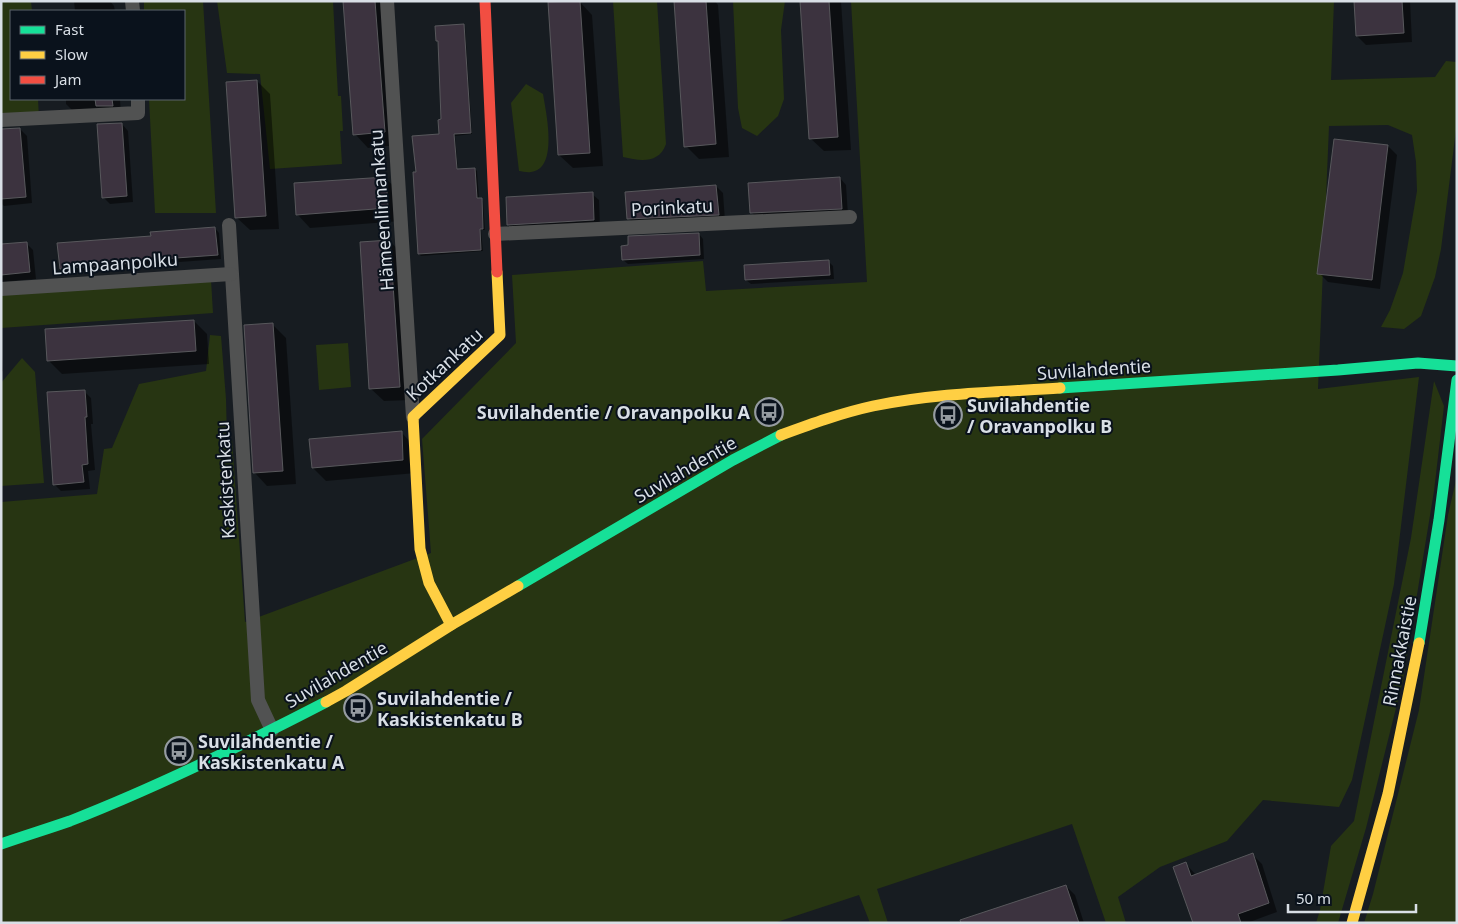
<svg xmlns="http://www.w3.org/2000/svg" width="1458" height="924" font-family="'Noto Sans',sans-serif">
<rect width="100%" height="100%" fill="#171c21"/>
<g fill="#273512">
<polygon points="1,1 31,1 32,11 11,11 11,99 38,99 39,118 1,120"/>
<polygon points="144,1 203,1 216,213 155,213 149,99 184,99 184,11 144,11"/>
<polygon points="217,1 333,1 338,96 341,96 343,131 340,131 342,164 270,169 260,74 227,73"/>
<path d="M613 1H657L666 144C659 164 640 161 623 157Z"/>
<polygon points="733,1 785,1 781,30 784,99 778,116 757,136 742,128 738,108"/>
<polygon points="851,1 1334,1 1331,80 1435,77 1446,61 1457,62 1457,122 1441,249 1435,277 1421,316 1404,329 1381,327 1390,310 1403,273 1417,191 1416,162 1412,135 1388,125 1329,126 1318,389 1419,377 1394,584 1352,780 1339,807 1263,800 1227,841 1160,867 1118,897 1126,923 1106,923 1072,824 877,889 888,923 870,923 859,895 774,923 1,923 1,502 97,494 104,449 112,448 139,384 206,371 210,335 221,336 226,399 227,440 232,440 245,622 431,553 422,439 516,343 512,275 703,261 706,291 867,282"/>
<path d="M526 84 543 94C546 112 559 169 531 172 527 173 522 171 519 171L511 103Z"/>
<polygon points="211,280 213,313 1,328 1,294"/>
<polygon points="348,343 351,387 319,390 316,345"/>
<polygon points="22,358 35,372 44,483 1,486 1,383"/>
<polygon points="1434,381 1444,406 1434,491 1403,680 1366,828 1338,923 1316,923 1320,910 1331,846 1354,821 1411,538"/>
<polygon points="1457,476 1457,923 1364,923 1373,894 1419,710 1448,515"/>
</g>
<g fill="#0007">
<polygon points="74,1 110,1 114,6 115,11 75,11"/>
<polygon points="345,1 384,1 397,145 368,148 355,134"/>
<polygon points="579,1 592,15 603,166 573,168 559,155"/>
<polygon points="675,1 715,1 718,5 729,157 699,159 686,146"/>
<polygon points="801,1 841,1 851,150 824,151 810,138"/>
<polygon points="1355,1 1410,1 1412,42 1366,45 1357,36"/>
<polygon points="463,26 465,27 472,134 455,136 458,170 475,169 477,171 479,199 483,201 485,230 481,230 483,251 421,256 419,254 414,173 417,173 440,135 442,121 439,42 437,41"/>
<polygon points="257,81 270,94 279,229 250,230 236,217"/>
<polygon points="66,99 120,99 121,114 75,113 66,104"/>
<polygon points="122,124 128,131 133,202 110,204 103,197"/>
<polygon points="20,129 27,136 32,203 4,206 1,203 1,130"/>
<polygon points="1388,146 1397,155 1380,289 1328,282 1319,273"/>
<polygon points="385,178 399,191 401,221 310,228 297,214"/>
<polygon points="840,178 846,185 848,215 758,219 751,212"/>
<polygon points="716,186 723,193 725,221 635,225 628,218"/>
<polygon points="592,194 599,200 600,227 515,231 508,224"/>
<polygon points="215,228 219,233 221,259 138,265 138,267 65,273 61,269 152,237"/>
<polygon points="699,234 703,239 704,259 628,264 623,260 630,247"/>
<polygon points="390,241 403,255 412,400 384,401 370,388"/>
<polygon points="26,243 33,250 36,279 1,282 1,246"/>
<polygon points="828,261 833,266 834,279 751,284 746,280"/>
<polygon points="194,321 207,334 209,364 62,374 48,360"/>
<polygon points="273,325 286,338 296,484 267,486 254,472"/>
<polygon points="1,342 3,371 1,372"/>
<polygon points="84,391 91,398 93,424 91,424 95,470 88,471 90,489 61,491 54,484"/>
<polygon points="401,432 414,446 416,473 326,481 313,468"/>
<polygon points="1253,855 1262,864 1277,912 1247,923 1194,923 1186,864 1196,875"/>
<polygon points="1066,886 1075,895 1084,923 957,923"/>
</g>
<g fill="#3c333f" stroke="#58585c">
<polygon points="343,1 375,1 385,132 353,135"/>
<polygon points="580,1 590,153 558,155 548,2"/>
<polygon points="674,1 706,1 716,144 684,147"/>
<polygon points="800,1 829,1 838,137 809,139"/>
<polygon points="1354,1 1402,1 1404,33 1356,36"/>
<polygon points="464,24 471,133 454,134 457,169 475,168 477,198 482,198 483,229 480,229 481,250 418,254 413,172 416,172 412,136 439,134 438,120 441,119 438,41 436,41 435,26"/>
<polygon points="257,80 266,216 235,218 226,82"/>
<polygon points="95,99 112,99 113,106 96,106"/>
<polygon points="122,123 127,196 102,198 97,124"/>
<polygon points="20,128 26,197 1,199 1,129"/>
<polygon points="1334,139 1388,145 1372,280 1317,274"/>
<polygon points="386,177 388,208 296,215 294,183"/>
<polygon points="840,177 842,209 750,213 748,183"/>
<polygon points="716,185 719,215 627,219 625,192"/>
<polygon points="593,192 594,220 507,225 506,197"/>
<polygon points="215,227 218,255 134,261 134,263 60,269 57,243 151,236 150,232"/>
<polygon points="699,233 700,255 622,260 621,246 628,245 628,236"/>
<polygon points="390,240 400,387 369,389 360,242"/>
<polygon points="27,242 30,272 1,275 1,244"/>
<polygon points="829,260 830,275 745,280 744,265"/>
<polygon points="194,320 196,351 47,361 45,329"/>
<polygon points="273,323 283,471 253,473 244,325"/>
<polygon points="85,390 87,417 85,417 88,464 82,465 84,482 53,485 47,392"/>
<polygon points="402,431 403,460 312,468 309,439"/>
<polygon points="1253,853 1269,903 1238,914 1241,923 1193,923 1173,867 1186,862 1191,876"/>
<polygon points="1066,885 1079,923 961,923 960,920"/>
</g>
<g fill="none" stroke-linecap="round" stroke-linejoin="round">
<g stroke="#515252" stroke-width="14">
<polyline points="132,1 133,11"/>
<polyline points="387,1 413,417"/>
<polyline points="1,120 138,113 138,99"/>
<polyline points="229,225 258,700 272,730"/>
<polyline points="495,234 850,217"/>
<polyline points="1,289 231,274"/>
</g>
<g stroke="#16e098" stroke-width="11">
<polyline points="1060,388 1338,370 1418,363 1457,366"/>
<polyline points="518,586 733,460 781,435"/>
<polyline points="1419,643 1439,520 1457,380"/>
<path d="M1 844C24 836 47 829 70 821 157 787 243 745 326 702"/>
</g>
<g stroke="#ffcf43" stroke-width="11">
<path d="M781 435C811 424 841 413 873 406 934 393 997 392 1060 388"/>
<polyline points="451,625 429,583 420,549 413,417 500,335 497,272"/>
<polyline points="326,702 346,691 451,625 518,586"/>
<polyline points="1352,923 1388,794 1419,643"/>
</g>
<polyline stroke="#f24e42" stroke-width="11" points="485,1 497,272"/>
</g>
<defs>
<symbol id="bus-ring" viewBox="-11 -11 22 22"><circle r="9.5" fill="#0a121c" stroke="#959ba1" stroke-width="1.5"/><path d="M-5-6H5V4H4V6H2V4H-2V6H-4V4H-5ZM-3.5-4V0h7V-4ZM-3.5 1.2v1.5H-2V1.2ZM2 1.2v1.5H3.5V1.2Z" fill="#959ba1"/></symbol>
</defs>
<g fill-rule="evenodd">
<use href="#bus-ring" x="753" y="396" width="32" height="32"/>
<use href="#bus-ring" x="932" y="399" width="32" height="32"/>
<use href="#bus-ring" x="342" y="692" width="32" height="32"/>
<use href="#bus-ring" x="163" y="735" width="32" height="32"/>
</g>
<g text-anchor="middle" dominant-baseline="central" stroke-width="4" stroke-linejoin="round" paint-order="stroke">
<g font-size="18" fill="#d9dfe6" stroke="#0a121c">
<text transform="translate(672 207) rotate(-3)">Porinkatu</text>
<text transform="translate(381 210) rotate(-94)">Hämeenlinnankatu</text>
<text transform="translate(115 263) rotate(-4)">Lampaanpolku</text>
<text transform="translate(444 364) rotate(-43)">Kotkankatu</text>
<text transform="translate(1094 369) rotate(-4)">Suvilahdentie</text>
<text transform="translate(685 469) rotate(-30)">Suvilahdentie</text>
<text transform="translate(225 480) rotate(-93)">Kaskistenkatu</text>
<text transform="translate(1399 651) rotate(-79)">Rinnakkaistie</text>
<text transform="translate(336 674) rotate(-30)">Suvilahdentie</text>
</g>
<g font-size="18" font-weight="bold" fill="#d9dfe6" stroke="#0a121c" text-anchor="start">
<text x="967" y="405">Suvilahdentie<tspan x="967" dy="21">/ Oravanpolku B</tspan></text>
<text x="750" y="412" text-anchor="end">Suvilahdentie / Oravanpolku A</text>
<text x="377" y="698">Suvilahdentie /<tspan x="377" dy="21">Kaskistenkatu B</tspan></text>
<text x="198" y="741">Suvilahdentie /<tspan x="198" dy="21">Kaskistenkatu A</tspan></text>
</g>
</g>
<rect width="1458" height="924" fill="none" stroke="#d9dfe6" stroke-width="5"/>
<rect x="10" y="10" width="175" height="90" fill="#0a121c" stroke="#5d646d"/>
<rect x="20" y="26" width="25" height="8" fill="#16e098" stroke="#5d646d"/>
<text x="55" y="35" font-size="15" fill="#d9dfe6">Fast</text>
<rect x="20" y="51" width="25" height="8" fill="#ffcf43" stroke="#5d646d"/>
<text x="55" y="60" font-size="15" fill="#d9dfe6">Slow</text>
<rect x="20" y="76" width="25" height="8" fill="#f24e42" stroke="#5d646d"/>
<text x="55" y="85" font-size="15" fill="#d9dfe6">Jam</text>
<path d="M1288 904v8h128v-8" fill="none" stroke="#d9dfe6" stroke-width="2.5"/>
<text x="1296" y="904" font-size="15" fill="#d9dfe6" stroke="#0a121c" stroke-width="4" paint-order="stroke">50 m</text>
</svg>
